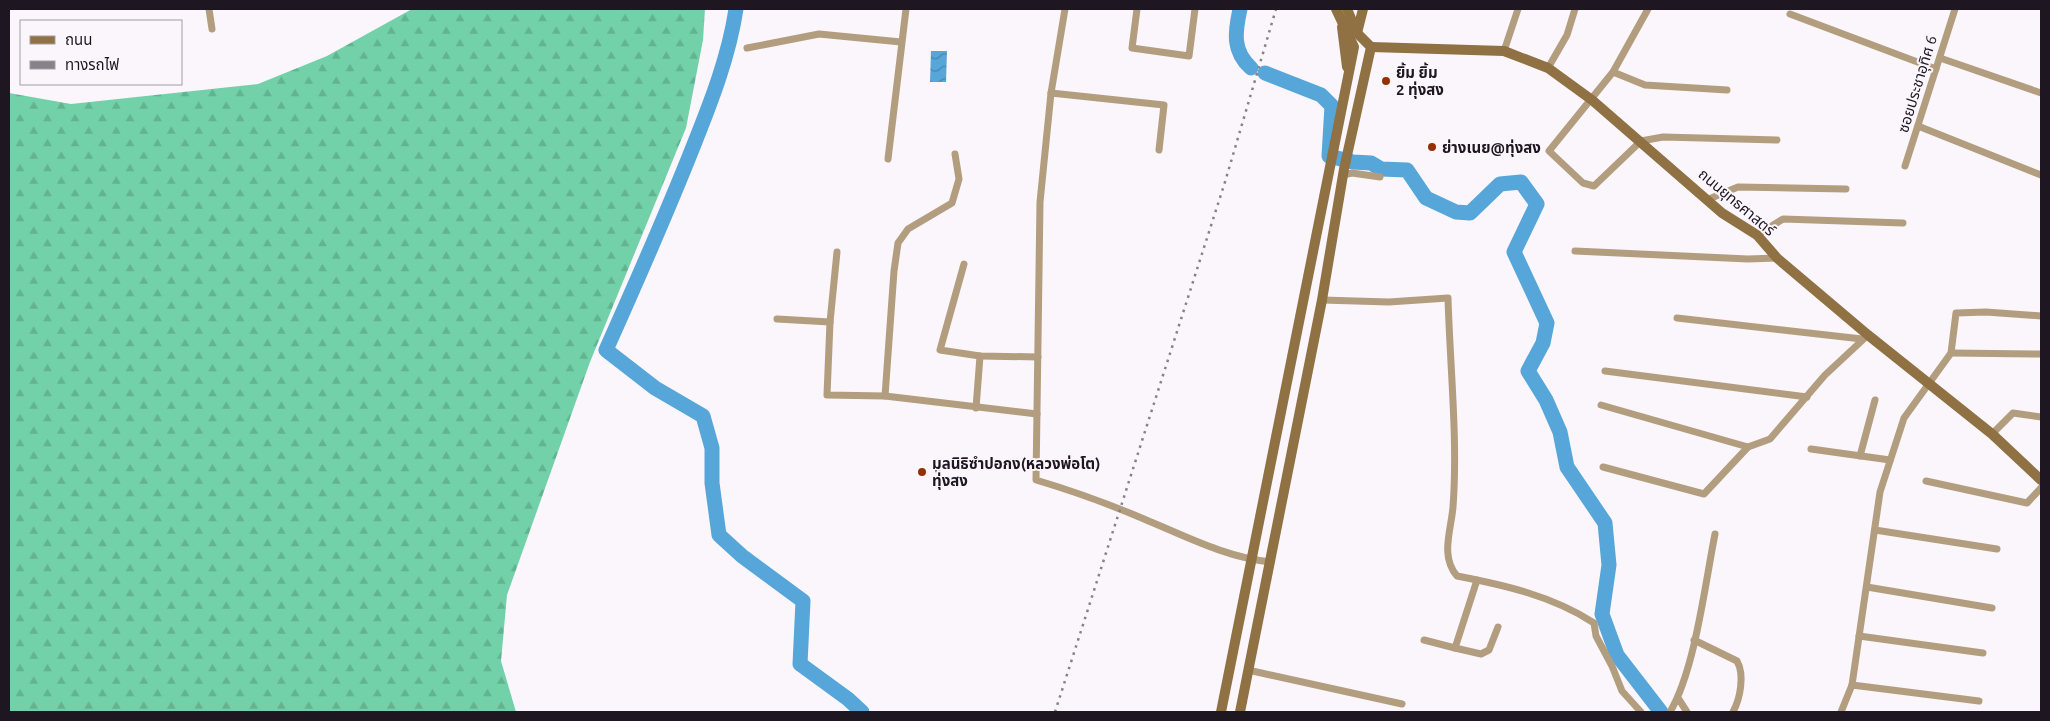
<svg xmlns="http://www.w3.org/2000/svg" width="2050" height="721" font-family="Ubuntu,'Noto Sans Thai',sans-serif">
<defs>
<pattern id="forest-firs" width="22" height="20" patternUnits="userSpaceOnUse" patternTransform="scale(1.25)"><rect width="22" height="20" fill="#72d1a9"/><path d="M5 1l3.5 6h-7zM16 11l3.5 6h-7z" fill="#62b391"/></pattern>
<pattern id="water-waves" width="16" height="10" patternUnits="userSpaceOnUse" patternTransform="scale(1.25)"><rect width="16" height="10" fill="#56a6d9"/><path d="M0 5q4-4 8 0t8 0" fill="none" stroke="#4786b0"/></pattern>
</defs>
<rect width="100%" height="100%" fill="#faf6fb"/>
<polygon fill="url(#forest-firs)" points="412,9 705,9 703,40 686,128 590,362 507,595 501,661 516,712 9,712 9,93 71,104 258,84 327,56"/>
<polygon fill="url(#water-waves)" points="931,51 947,51 946,82 930,82"/>
<g fill="none" stroke-linecap="round" stroke-linejoin="round">
<g stroke="#56a6d9" stroke-width="15">
<path d="M736 9C729 56 711 102 693 147 666 215 636 283 606 350L655 388 703 416 712 448V483L719 535 742 556 803 601 800 664 848 699 862 712"/>
<path d="M1240 9C1235 32 1232 51 1251 68"/>
<polyline points="1265,73 1321,95 1332,106 1329,156 1353,162 1371,163 1381,169 1407,170 1426,198 1456,212 1470,213 1500,184 1521,182 1537,204 1514,252 1547,323 1543,343 1528,371 1546,400 1560,432 1567,467 1605,523 1609,565 1602,614 1617,655 1661,712"/>
</g>
<g stroke="#b39d7f" stroke-width="7">
<polyline points="209,9 212,29"/>
<path d="M1065 9 1051 93 1040 202 1036 480C1073 491 1109 504 1144 519 1185 536 1227 558 1271 562"/>
<polyline points="1137,9 1132,48 1189,56 1195,9"/>
<polyline points="1648,9 1613,72 1549,151 1583,183 1594,186 1641,141 1663,137 1777,140"/>
<polyline points="1790,14 1936,69"/>
<polyline points="747,48 819,34 901,42"/>
<polyline points="1504,51 1518,9"/>
<polyline points="1940,58 2041,93"/>
<polyline points="1548,68 1567,35 1575,9"/>
<polyline points="1613,72 1645,85 1727,90"/>
<polyline points="1051,93 1164,105 1159,150"/>
<polyline points="1918,126 2041,175"/>
<polyline points="888,159 906,9"/>
<polyline points="1905,166 1955,9"/>
<polyline points="1343,175 1352,173 1380,177"/>
<polyline points="1709,199 1738,187 1846,189"/>
<polyline points="1757,235 1783,219 1903,223"/>
<polyline points="1575,251 1748,259 1777,258"/>
<polyline points="837,252 830,322 827,395 885,396 1037,414"/>
<polyline points="964,264 940,350 980,356 1038,357"/>
<path d="M1322 300 1389 302 1448 298C1450 367 1458 440 1453 507 1451 531 1440 556 1457 576 1504 585 1553 596 1594 623L1596 636 1612 666 1622 691 1641 712"/>
<polyline points="1677,318 1862,339"/>
<polyline points="777,319 830,322"/>
<polyline points="1951,353 2041,354"/>
<polyline points="1605,371 1807,397"/>
<polyline points="885,396 894,271 898,243 908,229 952,203 959,179 955,154"/>
<polyline points="1601,405 1748,447"/>
<polyline points="976,408 980,356"/>
<polyline points="1992,434 2013,413 2041,417"/>
<polyline points="1811,449 1890,460"/>
<polyline points="1860,456 1875,400"/>
<polyline points="1603,467 1704,494 1748,447 1770,439 1825,375 1868,335"/>
<polyline points="1926,481 2027,503 2041,488"/>
<polyline points="1875,530 1997,549"/>
<polyline points="1867,587 1992,608"/>
<polyline points="1859,636 1983,653"/>
<polyline points="1424,640 1455,648 1477,580"/>
<path d="M1694 640 1737 661C1745 675 1740 699 1733 712"/>
<polyline points="1455,648 1481,654 1489,650 1498,627"/>
<polyline points="1248,670 1402,704"/>
<polyline points="1852,685 1979,701"/>
<polyline points="1678,698 1687,712"/>
<path d="M1670 712C1695 670 1705 584 1715 534"/>
<polyline points="1841,712 1852,685 1880,492 1904,418 1951,353 1956,313 1986,312 2041,316"/>
</g>
<g stroke="#907144" stroke-width="10">
<polyline points="1342,27 1347,67"/>
<polyline points="1357,33 1363,9"/>
<polyline points="1371,47 1504,51 1548,68 1592,100 1722,213 1757,235 1777,258 1868,335 1992,434 2041,480"/>
<polyline points="1221,712 1354,47 1336,9"/>
<polyline points="1240,712 1322,300 1344,169 1371,47 1357,33 1347,9"/>
</g>
<polyline stroke="#878189" stroke-width="2.5" stroke-dasharray="2.5 5" stroke-linecap="butt" points="1055,712 1225,182 1276,9"/>
</g>
<g fill="#953002" stroke="#faf6fb" stroke-width="2">
<circle cx="1386" cy="81" r="5"/>
<circle cx="1432" cy="147" r="5"/>
<circle cx="922" cy="472" r="5"/>
</g>
<g text-anchor="middle" dominant-baseline="central" stroke-width="4" stroke-linejoin="round" paint-order="stroke">
<g font-size="15" font-weight="bold" fill="#1e1721" stroke="#faf6fb" text-anchor="start">
<text x="1396" y="72">ยิ้ม ยิ้ม<tspan x="1396" dy="17">2 ทุ่งสง</tspan></text>
<text x="1442" y="147">ย่างเนย@ทุ่งสง</text>
<text x="932" y="463">มูลนิธิซำปอกง(หลวงพ่อโต)<tspan x="932" dy="17">ทุ่งสง</tspan></text>
</g>
<g font-size="15" fill="#1e1721" stroke="#faf6fb">
<text transform="translate(1917 84) rotate(-73)">ซอยประชาอุทิศ 6</text>
<text transform="translate(1737 202) rotate(40)">ถนนยุทธศาสตร์</text>
</g>
</g>
<rect width="2050" height="721" fill="none" stroke="#1e1721" stroke-width="20"/>
<rect x="20" y="20" width="162" height="65" fill="#faf6fb" stroke="#a29da4"/>
<rect x="30" y="36" width="25" height="8" fill="#907144" stroke="#a29da4"/>
<text x="65" y="45" font-size="15" fill="#1e1721">ถนน</text>
<rect x="30" y="61" width="25" height="8" fill="#878189" stroke="#a29da4"/>
<text x="65" y="70" font-size="15" fill="#1e1721">ทางรถไฟ</text>
</svg>
